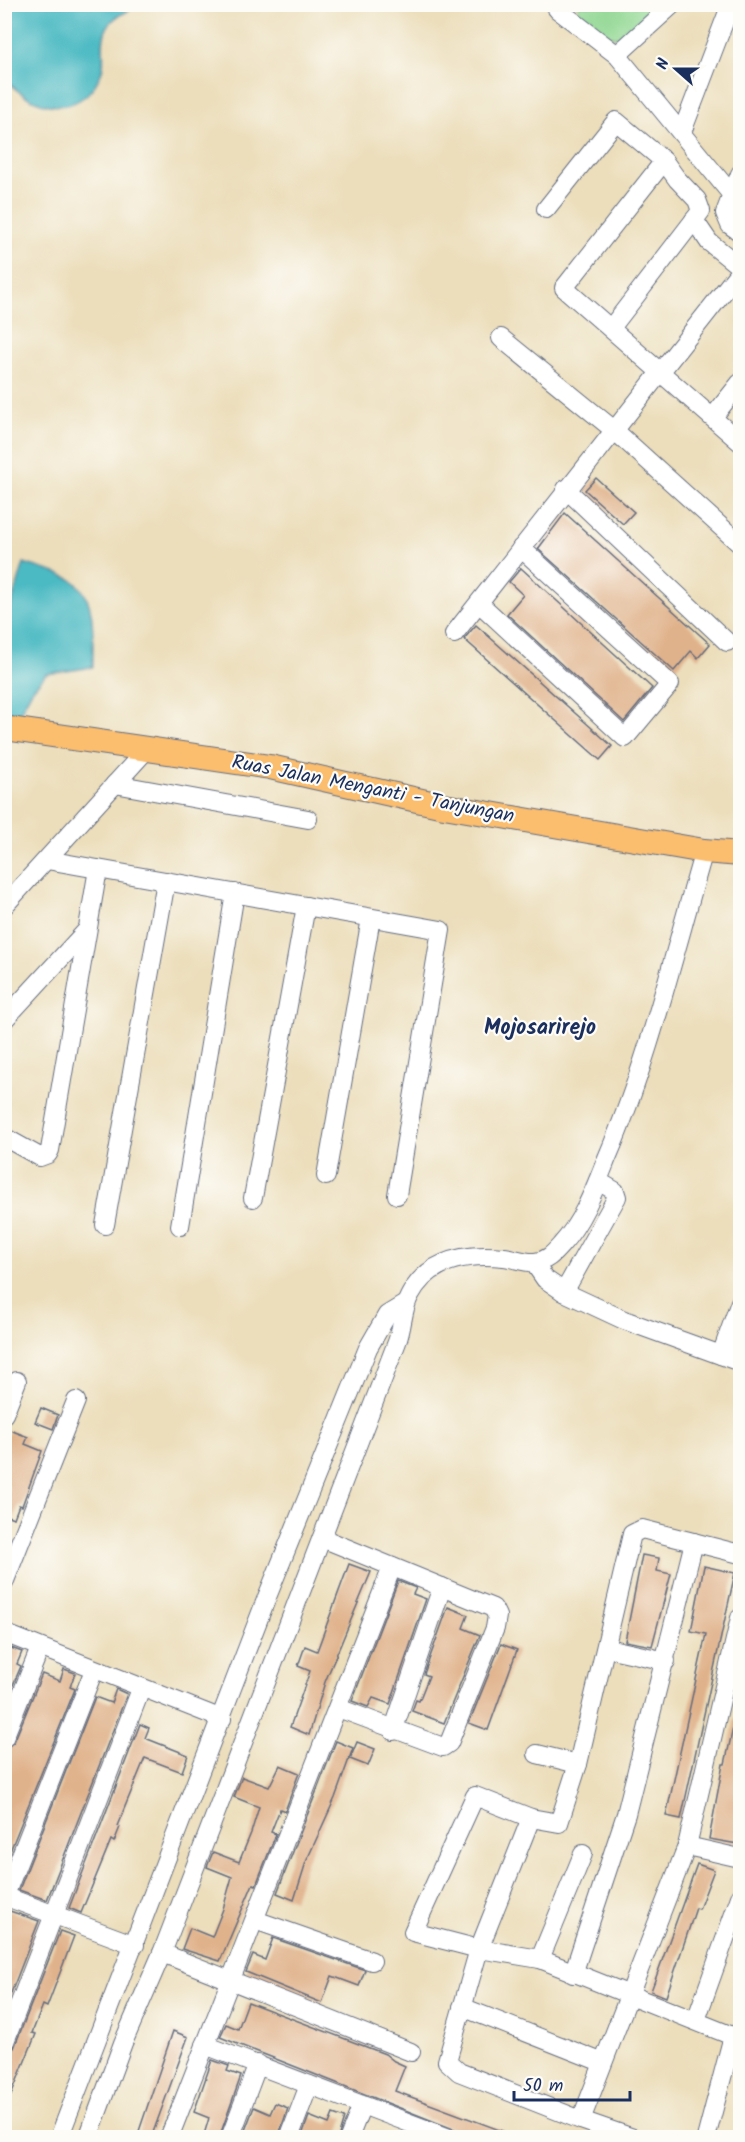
<svg xmlns="http://www.w3.org/2000/svg" width="745" height="2142" font-family="Kalam,sans-serif">
<rect width="100%" height="100%" fill="#fdfcf7"/>
<filter id="ink" filterUnits="userSpaceOnUse"><feTurbulence type="fractalNoise" baseFrequency=".0167" numOctaves="2"/><feDisplacementMap in="SourceGraphic" scale="12" xChannelSelector="R" yChannelSelector="G"/><feConvolveMatrix kernelMatrix="1 2 1 2 8 2 1 2 1" color-interpolation-filters="sRGB"/></filter>
<filter id="wash" filterUnits="userSpaceOnUse"><feTurbulence type="fractalNoise" baseFrequency=".008" numOctaves="4" result="noise"/><feDisplacementMap in="SourceGraphic" scale="24" xChannelSelector="R" yChannelSelector="G"/><feGaussianBlur stdDeviation="1.35" result="paint"/><feColorMatrix in="noise" values="0 0 0 0 0 0 0 0 0 0 0 0 0 0 0 0 0 1.4 0 .05"/><feComposite in="paint" operator="in"/></filter>
<g filter="url(#wash)">
<rect width="100%" height="100%" fill="#ecdebb"/>
<polygon fill="#90d792" stroke="#568378" stroke-width="1.5" points="578,5 657,5 621,38 609,36 578,14"/>
<g fill="#4cbac3" stroke="#347490" stroke-width="1.5">
<path d="M11 5V4L137 5C129 13 115 14 108 26 98 42 108 61 100 76 79 120 33 110 5 79V13Z"/>
<path d="M24 563C37 568 67 574 76 583 98 602 92 641 93 667L46 674 32 690 18 716 5 714V626Z"/>
</g>
<g id="blocks">
<g fill="#e0b28b">
<polygon points="596,478 634,512 623,524 585,490"/>
<polygon points="565,513 710,644 698,658 691,651 674,671 538,549"/>
<polygon points="521,568 652,688 624,722 507,614 523,595 509,582"/>
<polygon points="476,625 612,746 600,760 464,639"/>
<polygon points="41,1408 58,1415 53,1429 35,1422"/>
<polygon points="10,1430 28,1437 25,1444 42,1451 22,1506 19,1505 14,1518 4,1515 4,1499 9,1487 4,1486 4,1443"/>
<polygon points="642,1555 659,1558 657,1571 671,1574 652,1646 625,1641"/>
<polygon points="349,1564 371,1572 325,1682 309,1735 290,1727 310,1671 298,1666 305,1646 317,1651"/>
<polygon points="704,1566 735,1573 681,1819 666,1816 706,1634 691,1631"/>
<polygon points="398,1581 416,1588 413,1594 426,1599 390,1704 373,1698 368,1707 352,1701"/>
<polygon points="448,1607 468,1615 463,1628 480,1635 444,1723 412,1711 416,1700 419,1701 429,1676 424,1674"/>
<polygon points="501,1644 517,1650 488,1730 469,1723"/>
<polygon points="11,1648 22,1652 17,1664 21,1666 4,1706 4,1659"/>
<polygon points="64,1669 75,1673 70,1687 75,1689 4,1866 4,1749 14,1742 42,1674 60,1681"/>
<polygon points="116,1689 127,1694 47,1900 19,1890 95,1697 111,1703"/>
<polygon points="735,1719 741,1720 738,1844 709,1839 723,1764 725,1764"/>
<polygon points="140,1724 149,1728 145,1738 188,1755 182,1772 145,1758 117,1826 120,1827 114,1842 111,1840 81,1913 69,1908"/>
<polygon points="336,1741 353,1748 335,1798 306,1862 294,1900 277,1893"/>
<polygon points="357,1742 375,1749 368,1766 350,1759"/>
<polygon points="280,1765 299,1773 285,1811 280,1809 271,1832 276,1834 256,1885 253,1884 220,1961 182,1949 190,1928 212,1937 223,1909 232,1877 207,1867 213,1852 239,1862 251,1833 259,1807 234,1797 242,1777 269,1787"/>
<polygon points="697,1864 714,1870 699,1909 696,1908 666,1997 651,1991"/>
<polygon points="4,1909 39,1921 4,2011"/>
<polygon points="60,1931 74,1936 47,2007 43,2005 32,2033 36,2034 4,2112 4,2055 14,2048"/>
<polygon points="273,1938 365,1970 359,1986 332,1976 322,2003 246,1972 253,1955 265,1960"/>
<polygon points="248,2002 385,2054 394,2061 405,2066 395,2091 521,2138 476,2138 220,2037 226,2024 238,2029"/>
<polygon points="173,2031 188,2037 151,2138 147,2138 138,2134"/>
<polygon points="212,2060 229,2066 227,2071 241,2076 219,2138 203,2138 209,2118 194,2112"/>
<polygon points="275,2103 288,2108 278,2138 242,2138 254,2107 270,2114"/>
<polygon points="333,2114 344,2118 338,2138 301,2138 309,2116 329,2124"/>
</g>
</g>
</g>
<g filter="url(#ink)">
<use href="#blocks" fill-opacity="0" stroke="#646c7f" stroke-width="1.5"/>
<g fill="none" stroke-linecap="round" stroke-linejoin="round">
<defs>
<g id="minor">
<polyline points="561,4 557,9 617,55 732,195"/>
<polyline points="617,55 673,4"/>
<polyline points="682,132 731,4"/>
<polyline points="664,161 564,288 740,442"/>
<polyline points="740,174 725,213 730,225 740,232"/>
<polyline points="546,209 616,121 664,161 677,179 697,200 701,211 611,328"/>
<polyline points="694,220 709,242 740,267"/>
<polyline points="501,338 614,430 740,544"/>
<polyline points="713,417 740,383"/>
<polyline points="566,489 727,642"/>
<polyline points="479,603 625,738 670,684 521,548"/>
<polyline points="454,634 740,271"/>
<polyline points="115,784 308,819"/>
<polyline points="47,860 441,930 397,1195"/>
<polyline points="4,906 147,749"/>
<polyline points="4,1020 86,931"/>
<polyline points="4,1137 40,1157 48,1154 50,1150 98,869"/>
<polyline points="326,1176 371,918"/>
<polyline points="253,1198 306,906"/>
<polyline points="105,1225 166,881"/>
<polyline points="180,1226 235,893"/>
<polyline points="534,1263 545,1279 564,1292 624,1320 740,1362"/>
<polyline points="564,1292 617,1197 615,1191 598,1181"/>
<polyline points="721,1355 740,1302"/>
<polyline points="4,1414 17,1381"/>
<polyline points="322,1538 493,1608 497,1616 495,1628 449,1743 443,1747 338,1708"/>
<polyline points="740,1554 642,1529 632,1534 578,1764 559,1823 531,1818 475,1796 413,1932 479,1949 540,1959 740,2039"/>
<polyline points="4,1583 76,1401"/>
<polyline points="4,1633 222,1719"/>
<polyline points="607,1648 666,1661"/>
<polyline points="393,1731 442,1587"/>
<polyline points="4,1738 40,1648"/>
<polyline points="537,1754 578,1764"/>
<polyline points="531,1818 479,1949 447,2061 459,2072 581,2120 687,1846 740,1618"/>
<polyline points="687,1846 740,1858"/>
<polyline points="4,1896 135,1945"/>
<polyline points="4,1898 94,1670"/>
<polyline points="255,1920 372,1961"/>
<polyline points="162,1953 411,2052"/>
<polyline points="540,1959 583,1854"/>
<polyline points="573,1974 626,1814 694,1542"/>
<polyline points="462,2007 601,2062"/>
<polyline points="696,2020 740,1897"/>
<polyline points="4,2044 141,1689"/>
<polyline points="205,2045 449,2138"/>
<polyline points="581,2120 633,2138"/>
<polyline points="59,2138 267,1597 368,1348 387,1315 405,1304"/>
<path d="M88 2138 123 2043 162 1953 397 1342C403 1327 402 1309 410 1295 429 1259 467 1253 504 1257 514 1258 525 1263 535 1262 547 1261 553 1254 561 1245 583 1221 595 1188 607 1158 649 1060 674 953 704 851"/>
<polyline points="169,2138 392,1567"/>
<polyline points="230,2138 258,2064"/>
<polyline points="289,2138 309,2085"/>
<polyline points="349,2138 362,2105"/>
<polyline points="706,2138 733,2036"/>
</g>
<polyline id="major" points="4,728 270,767 444,806 704,851 740,854"/>
</defs>
<use href="#minor" stroke="#646c7f" stroke-width="20"/>
<use href="#major" stroke="#646c7f" stroke-width="26"/>
<use href="#minor" stroke="#fff" stroke-width="18"/>
<use href="#major" stroke="#fbbd6e" stroke-width="24"/>
</g>
</g>
<g text-anchor="middle" dominant-baseline="central" stroke-width="4.5" stroke-linejoin="round" paint-order="stroke">
<g font-size="20" fill="#1b2f5e" stroke="#fdfcf7">
<text transform="translate(373 790) rotate(11)">Ruas Jalan Menganti - Tanjungan</text>
</g>
<g font-size="22" font-weight="bold" fill="#1b2f5e" stroke="#fdfcf7">
<text x="540" y="1028">Mojosarirejo</text>
</g>
</g>
<rect width="745" height="2142" fill="none" stroke="#fdfcf7" stroke-width="24"/>
<g transform="translate(676 69) rotate(291)" stroke="#fdfcf7" stroke-width="4.5" paint-order="stroke">
<path d="M0-4.5L10 22L0 15L-10 22Z" fill="#1b2f5e"/>
<text y="-9" font-size="16" font-weight="bold" text-anchor="middle" fill="#1b2f5e">N</text>
</g>
<path d="M514 2091v9h116v-9" fill="none" stroke="#1b2f5e" stroke-width="3"/>
<text x="523" y="2091" font-size="18" fill="#1b2f5e" stroke="#fdfcf7" stroke-width="4.5" paint-order="stroke">50 m</text>
</svg>
